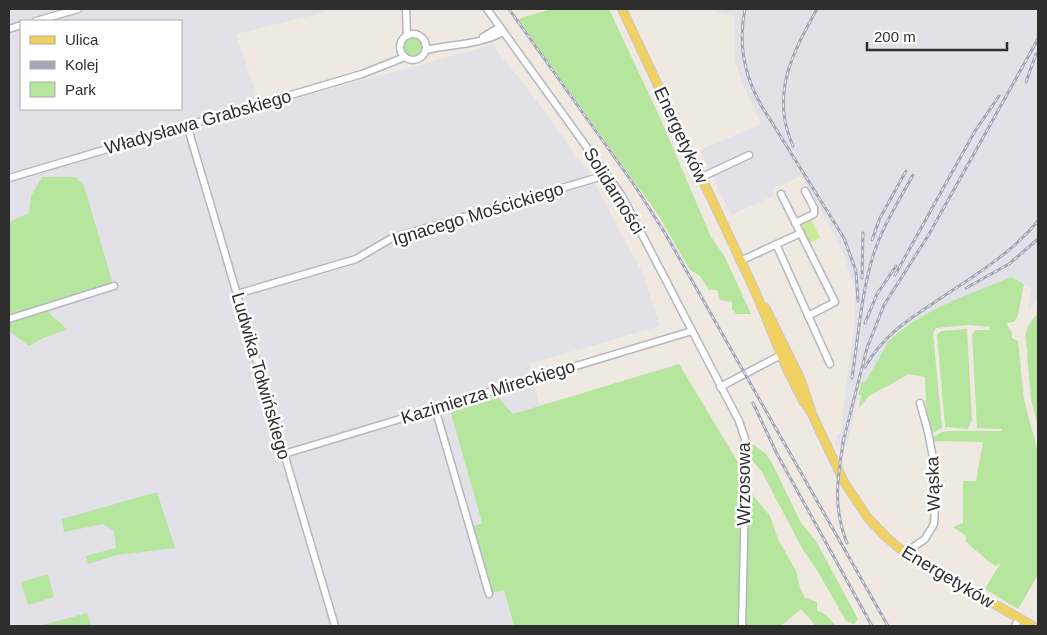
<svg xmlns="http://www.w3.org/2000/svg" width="1047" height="635" font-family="Helvetica,sans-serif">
<rect width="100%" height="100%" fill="#efe9e1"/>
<g fill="#e3e1e8" fill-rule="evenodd">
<path d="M9 9H338L236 34 262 110 301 97 493 45 539 104 589 173 643 274 660 326 530 364 540 407 513 414 450 410 482 523 489 594 504 590 514 626H9ZM21 21H181V109H21Z"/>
<polygon points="705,9 1038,9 1038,299 1029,309 1028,308 1032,288 1012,277 937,308 915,320 897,332 886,343 887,344 866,381 861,383 847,446 835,445 837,434 840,434 854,326 855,290 842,250 809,188 801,176 773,189 773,196 731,215 700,150 761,124 743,86 735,60 734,16"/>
</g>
<g fill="#b6e59e">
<polygon points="551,9 609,9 661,120 711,237 725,257 751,314 737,314 732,310 732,302 720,300 717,290 709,290 700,276 690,270 659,216 518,19"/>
<circle cx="413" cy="47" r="9"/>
<path d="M42 177H76L84 186 113 284 45 304C50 319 58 318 67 330L45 337 29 346 9 331V222L29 213 31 196Z"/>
<path d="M1012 277 1024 284 1018 315 1014 322 1008 323 1007 325 1012 333V338L1018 341 1024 400 1038 452V575L1018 609 985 589 1001 562 996 566 988 561 966 542V536L953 527 963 523V481H976L983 442 934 441 933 437 942 432 949 431H1002L1001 429 977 428 972 334 976 330H989L990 327 969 325 936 328 933 333 942 428 931 434 927 423 925 377 909 374 869 396 859 408 861 395H858L862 382 866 381 887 344 886 343C921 310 967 295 1012 277Z"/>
<path d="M1038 313V426L1031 400 1027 354C1028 349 1026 347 1026 342 1024 330 1030 322 1038 313Z"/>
<polygon points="967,329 972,420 968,429 945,427 945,424 937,335 941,331"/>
<polygon points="679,364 742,469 739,626 514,626 504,590 489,594 470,528 482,523 450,410 496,395 513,414"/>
<polygon points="750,442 766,454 772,463 801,523 816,541 858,619 854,624 846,621 817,570 803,550 762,472 751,459"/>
<polygon points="748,489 770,516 778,539 796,571 800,587 805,598 817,602 817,610 826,615 836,626 816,626 801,609 781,626 746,626"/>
<polygon points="157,492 175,548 117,555 88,564 86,556 116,548 114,531 103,524 64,532 62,519"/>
<polygon points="48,574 54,597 28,605 21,582"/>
<polygon points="87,613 91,626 39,626"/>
</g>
<polygon fill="#c9ec9a" points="811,219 820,238 808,244 799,224"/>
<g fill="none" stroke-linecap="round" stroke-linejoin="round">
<defs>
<g id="minor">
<polyline points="406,9 407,36"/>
<polyline points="487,9 622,196 739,421 745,439 746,455 742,626"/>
<polyline points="36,21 78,9"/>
<polyline points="9,29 21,25"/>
<circle cx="413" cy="47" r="13"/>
<polyline points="483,37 500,27"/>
<path d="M426 50C451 44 480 45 503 32"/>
<polyline points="187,125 335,626"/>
<polyline points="702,177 749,155"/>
<polyline points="9,178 362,74 405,57"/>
<polyline points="781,194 835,302 808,316"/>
<polyline points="795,223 814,214 814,208 805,191"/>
<polyline points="776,244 830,364"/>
<polyline points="740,261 801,233"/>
<polyline points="237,294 356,259 392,238 596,178 606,173"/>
<polyline points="9,319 114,286"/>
<polyline points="720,387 781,355"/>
<polyline points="435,408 489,594"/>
<polyline points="284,454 692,331"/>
<polyline points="905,553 925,539 934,524 935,507 933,458 928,432 920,403"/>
<polyline points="1015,626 1019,618"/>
</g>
<g id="major">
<polyline points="622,9 755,291 787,369 803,401 812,414 844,482 868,518 886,537 905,553 1033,626"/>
<polyline points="765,307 800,378 811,410"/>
</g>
</defs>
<use href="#minor" stroke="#b4b7c1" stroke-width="9"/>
<use href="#major" stroke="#c9c9c9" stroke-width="10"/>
<use href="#minor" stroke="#fff" stroke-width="6"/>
<use href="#major" stroke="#f2d163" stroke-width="8"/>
<defs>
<g id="rail">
<polyline points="509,9 635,186 665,233 888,626"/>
<path d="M745 9C738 43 744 75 761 105L844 238 856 271 858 301"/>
<polyline points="1026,82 1036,54"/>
<path d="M793 146C770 95 792 54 817 9"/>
<polyline points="872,240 880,218 906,171"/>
<polyline points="895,275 975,131 999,96"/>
<polyline points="862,278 863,233"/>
<polyline points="966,288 1009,264 1038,239"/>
<polyline points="865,323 877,294 896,266"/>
<path d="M865 367C883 336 906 321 935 302 972 277 1010 255 1038 221"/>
<path d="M852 378C858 338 862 287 875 250 884 223 900 199 913 175"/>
<polyline points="753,403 777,454 872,626"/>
<path d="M844 437C838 475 832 506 847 543"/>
<polyline points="843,442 867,348 884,305 928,236 1038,39"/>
</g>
</defs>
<use href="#rail" stroke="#a3a6b8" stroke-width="3"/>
<use href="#rail" stroke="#fff" stroke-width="1" stroke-dasharray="4" stroke-linecap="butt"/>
</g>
<g text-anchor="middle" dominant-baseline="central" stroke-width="5" stroke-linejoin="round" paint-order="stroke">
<g font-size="18" fill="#2e2e2e" stroke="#fff">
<text transform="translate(198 122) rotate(-16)">Władysława Grabskiego</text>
<text transform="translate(681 135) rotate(65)">Energetyków</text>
<text transform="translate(614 191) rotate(58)">Solidarności</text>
<text transform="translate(478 214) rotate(-17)">Ignacego Mościckiego</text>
<text transform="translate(261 376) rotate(74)">Ludwika Tołwińskiego</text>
<text transform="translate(488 392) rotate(-17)">Kazimierza Mireckiego</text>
<text transform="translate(744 484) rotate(-90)">Wrzosowa</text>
<text transform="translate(933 484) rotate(-92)">Wąska</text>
<text transform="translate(948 577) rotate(31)">Energetyków</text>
</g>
</g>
<rect width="1047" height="635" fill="none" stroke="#2e2e2e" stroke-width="20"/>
<rect x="20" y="20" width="162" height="90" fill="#ffffff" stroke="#ababab"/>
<rect x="30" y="36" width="25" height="8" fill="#f2d163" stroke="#ababab"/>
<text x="65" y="45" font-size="15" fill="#2e2e2e">Ulica</text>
<rect x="30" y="61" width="25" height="8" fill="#a3a6b8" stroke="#ababab"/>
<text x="65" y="70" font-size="15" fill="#2e2e2e">Kolej</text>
<rect x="30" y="82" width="25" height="15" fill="#b6e59e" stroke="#ababab"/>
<text x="65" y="95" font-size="15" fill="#2e2e2e">Park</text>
<path d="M867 42v8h140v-8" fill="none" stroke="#2e2e2e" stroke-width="2.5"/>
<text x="874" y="42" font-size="15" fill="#2e2e2e" stroke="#ffffff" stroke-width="4" paint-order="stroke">200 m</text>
</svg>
